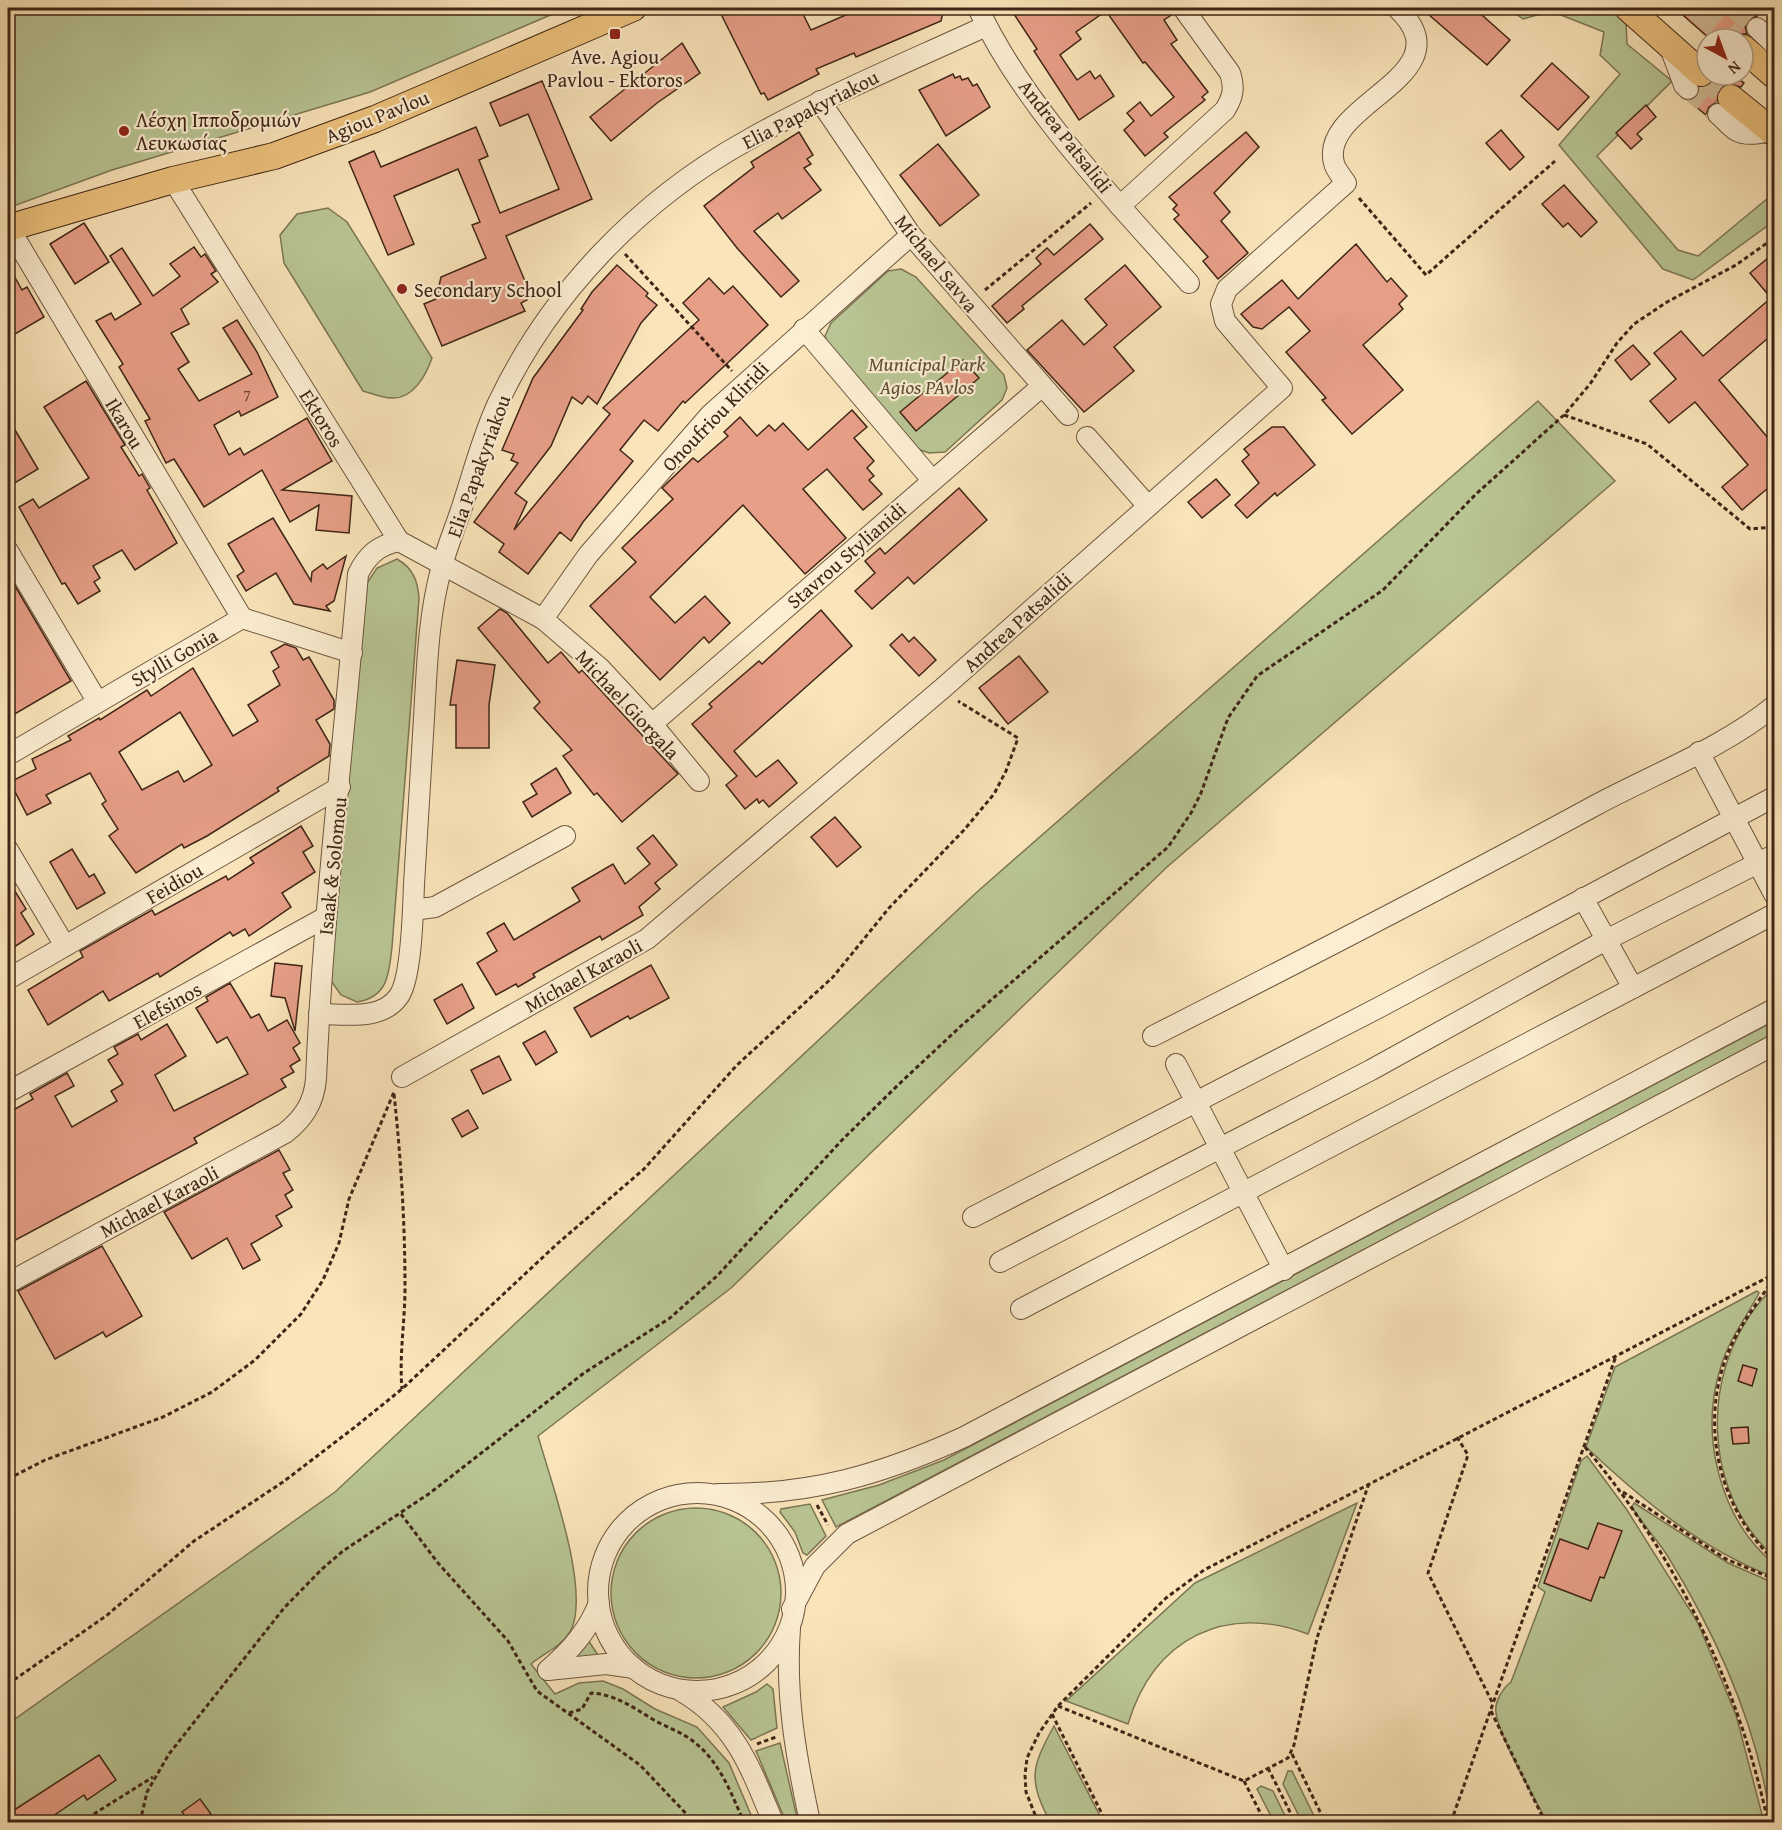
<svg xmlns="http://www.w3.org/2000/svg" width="1782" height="1830" font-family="'Gentium Book Plus',serif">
<rect width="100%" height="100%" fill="#fae5ba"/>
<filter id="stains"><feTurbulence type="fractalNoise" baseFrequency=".00333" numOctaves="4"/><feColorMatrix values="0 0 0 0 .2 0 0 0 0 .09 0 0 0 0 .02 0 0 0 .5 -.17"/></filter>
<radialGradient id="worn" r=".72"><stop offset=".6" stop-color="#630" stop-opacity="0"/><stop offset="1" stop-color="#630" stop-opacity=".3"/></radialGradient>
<g fill="#b9c694" stroke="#7c7655" stroke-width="1.5">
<polygon points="8,8 567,8 370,92 112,170 8,208"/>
<polygon points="1508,8 1612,8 1626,21 1627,44 1672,81 1597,156 1678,250 1698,256 1774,193 1774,221 1693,280 1663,269 1559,145 1620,74 1600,55 1604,32 1551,11 1523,19"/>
<path d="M328 208 347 222 432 358C426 375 413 400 391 398 382 398 371 393 363 391L284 263 280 235 297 214Z"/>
<polygon points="901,269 916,277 1004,375 1007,388 1002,400 945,452 929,453 915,448 830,349 825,336 831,323 888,271"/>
<path d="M1538 401 1615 481 1167 867 731 1288 538 1436C550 1479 592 1593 570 1632 561 1647 544 1653 531 1664L555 1694 579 1683 603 1681 623 1689 655 1709 697 1727 729 1763 754 1822H8V1724L335 1492 977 892Z"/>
<path d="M397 559C413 568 418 581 419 599L392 947C389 974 388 997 357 1002L341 995 329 978 367 583 377 568Z"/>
<polygon points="1774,1021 1774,1034 836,1527 822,1500 879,1485 944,1460"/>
<path d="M1774 1287V1557C1698 1488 1699 1358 1774 1287Z"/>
<path d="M1757 1291 1759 1293C1746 1318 1729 1339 1721 1366 1699 1434 1719 1518 1774 1564V1577C1702 1550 1641 1499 1586 1447L1615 1367Z"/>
<path d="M1587 1456 1627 1510 1698 1623 1736 1715 1764 1822H1547C1534 1797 1500 1739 1496 1713 1494 1702 1503 1688 1511 1682L1545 1592 1538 1587 1581 1461Z"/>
<path d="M1357 1503 1308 1634C1225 1603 1154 1638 1128 1724L1066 1701 1195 1583Z"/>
<path d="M1634 1503 1728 1563 1774 1583V1822H1771C1758 1727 1717 1636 1667 1555 1656 1538 1642 1524 1632 1507Z"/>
<polygon points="810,1504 826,1536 807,1555 803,1553 795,1532 780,1512 781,1509"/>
<circle cx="696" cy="1593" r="85"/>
<polygon points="588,1640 600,1658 565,1662"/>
<polygon points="767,1684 773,1689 777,1728 751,1740 723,1707 756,1692"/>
<path d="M1054 1726 1103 1822H1050C1028 1779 1031 1768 1054 1726Z"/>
<polygon points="780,1743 798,1822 786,1822 756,1751"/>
<polygon points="1288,1771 1292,1771 1317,1822 1302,1822 1283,1784"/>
<polygon points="1261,1786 1273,1791 1288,1822 1274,1822 1257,1789"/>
</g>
<g fill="#e89f88" stroke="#3f2516" stroke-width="1.5" fill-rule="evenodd">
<polygon points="718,8 800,8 811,30 862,8 944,8 941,21 856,57 854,53 816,69 819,74 768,100 764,93 761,94"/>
<polygon points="1010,8 1171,8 1173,14 1164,20 1177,40 1171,44 1208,92 1202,97 1205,100 1164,133 1168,137 1145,156 1124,130 1134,121 1127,113 1140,102 1151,116 1174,97 1145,62 1143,63 1106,11 1076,32 1081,39 1060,55 1077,80 1090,71 1095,79 1100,75 1114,96 1079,120 1034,51 1037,49"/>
<polygon points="1421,8 1474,8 1510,40 1487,65"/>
<polygon points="1675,8 1747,8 1757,16 1748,20 1745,26 1747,34 1739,34 1731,39 1710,39"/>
<polygon points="682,43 700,73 657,103 611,141 590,117"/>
<polygon points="1552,63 1589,97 1558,130 1521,96"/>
<polygon points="953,74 955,78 960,76 962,80 968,78 973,86 977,84 990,107 946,136 919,90"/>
<polygon points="1716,75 1733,75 1744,83 1741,87 1726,84 1720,88 1717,102 1709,107 1706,115 1689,101 1697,97 1700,88 1712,83"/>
<polygon points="542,81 592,199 506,236 530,293 525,295 527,300 521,303 525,311 442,346 424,304 436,299 441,277 486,258 472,225 480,222 458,169 394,196 414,244 388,255 349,162 374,151 381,167 476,127 488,156 479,160 500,213 559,189 528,114 500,126 490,103"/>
<polygon points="1646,105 1656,117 1637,134 1642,139 1631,149 1616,133"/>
<polygon points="1501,130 1524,157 1510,170 1486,143"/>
<polygon points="799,132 813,155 807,159 811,164 804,168 821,190 782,219 778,213 754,231 799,281 781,297 737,248 704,206 754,167 751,162"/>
<polygon points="1246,132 1259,147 1214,193 1230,212 1221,221 1248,253 1218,279 1203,261 1208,257 1174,219 1179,215 1173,209 1177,205 1169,197"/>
<polygon points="938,144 979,195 940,226 900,175"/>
<polygon points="1564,185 1597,222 1581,237 1568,223 1563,227 1542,204"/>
<polygon points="84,223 109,262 75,284 50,244"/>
<polygon points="1090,224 1103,239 1022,306 1024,309 1007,323 992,306 1041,264 1036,258 1047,248 1054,255"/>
<polygon points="1356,244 1387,282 1391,278 1407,296 1399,304 1403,309 1363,345 1403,390 1352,434 1322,400 1326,398 1286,352 1310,331 1289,307 1262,329 1253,327 1241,314 1282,280 1298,299"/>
<polygon points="194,247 201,257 205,254 216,271 211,274 218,282 181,309 189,324 171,333 189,362 178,369 199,401 252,374 223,328 237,320 257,352 278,397 241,416 239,411 214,425 229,455 240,448 244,455 307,418 332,461 282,490 352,496 349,533 316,530 319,505 290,522 262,470 204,507 174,459 166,463 145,421 150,419 119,367 123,364 96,321 111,313 115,320 141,304 110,256 122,248 153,296 180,276 170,264"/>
<polygon points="1774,253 1774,333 1719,380 1774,445 1774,483 1742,510 1722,487 1748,465 1695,402 1669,423 1650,401 1676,379 1654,353 1681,331 1703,356 1771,298 1750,273"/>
<polygon points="8,265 22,290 27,287 44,317 15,334 8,322"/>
<polygon points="617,265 648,293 646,296 657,305 641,323 597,404 588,396 582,404 572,397 551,446 515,493 527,502 514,530 610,414 603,408 699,320 683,303 709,278 724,294 733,286 768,325 685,403 683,401 658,431 644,420 620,450 633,461 583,522 571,541 560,532 528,574 499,552 504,544 474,522 518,463 511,460 514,454 502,450 533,378 583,310 581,309 592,292"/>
<polygon points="1125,265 1161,307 1114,347 1134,371 1084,412 1027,350 1062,320 1084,345 1107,325 1085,299"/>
<polygon points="1633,345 1650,364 1631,380 1615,360"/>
<polygon points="963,360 979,378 916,431 900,412"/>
<polygon points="86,381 125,445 121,447 139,476 142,474 150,488 147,490 177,543 135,570 122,550 93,566 100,578 94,582 100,591 78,604 65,583 62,584 19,507 33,499 39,508 89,478 44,407"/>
<polygon points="852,410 867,427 854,438 874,461 867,468 874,476 869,480 882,494 863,510 827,469 803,489 846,538 805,574 743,505 650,597 675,623 705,596 730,623 709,643 704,637 660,680 590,606 636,562 622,548 673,499 662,488 693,458 698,462 728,436 724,432 740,417 757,436 769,425 775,431 783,423 808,450"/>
<polygon points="8,418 38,469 8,487"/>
<polygon points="1272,427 1284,427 1315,465 1277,496 1275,493 1247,518 1235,505 1259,483 1242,461 1249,455 1244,449"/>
<polygon points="1216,479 1230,495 1202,518 1188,502"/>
<polygon points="959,488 987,520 914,584 908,577 872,609 855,591 875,573 865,561 880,548 885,554"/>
<polygon points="273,518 311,581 312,572 323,564 327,569 346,556 334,601 326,606 330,611 294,604 276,573 246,591 237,576 244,571 228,544"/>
<polygon points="8,574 71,681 8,718"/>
<polygon points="500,609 507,613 548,663 561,652 579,673 582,670 678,774 622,822 597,793 594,795 563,756 572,750 534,708 540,702 478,628"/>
<polygon points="821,610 852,646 734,751 756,777 778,760 797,783 769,807 763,800 759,803 757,799 745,809 726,785 737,776 692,724 712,707 709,704 759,661 762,664"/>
<polygon points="902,634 909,642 914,637 936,660 919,676 890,645"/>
<path d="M285 644 296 648 303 660 309 657 334 700V709L316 720 330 744 329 756 277 788 279 791 207 836 184 848 182 844 136 873 109 836 118 829 102 804 106 801 90 773 46 795 51 803 27 815 10 782 36 769 32 759 71 740 68 736 99 718 100 720 147 690 151 696 193 668 233 736 258 721 248 705 280 685 273 671 279 667 271 652ZM180 712 212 765 184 782 178 771 142 790 119 752Z"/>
<polygon points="1019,656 1048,692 1008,724 979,688"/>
<polygon points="457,660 495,665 489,705 489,748 456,748 456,705 450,705"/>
<polygon points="556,768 571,793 532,817 523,802 537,794 531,784"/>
<polygon points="835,817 861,847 837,867 811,837"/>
<polygon points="301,826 313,846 303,852 315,872 282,893 291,907 249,936 245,929 233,936 230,932 160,977 158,973 109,1001 103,991 48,1025 28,990 83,957 80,951 152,910 155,915 226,876 228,880 254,863 250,858"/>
<polygon points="653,835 677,865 655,883 660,889 639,907 643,915 602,940 600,936 533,974 535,977 518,987 516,984 496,995 477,963 497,951 487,933 504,923 514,940 580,901 572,888 613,864 625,884 650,864 637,848"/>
<polygon points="72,849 89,877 94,874 105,893 77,909 50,862"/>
<polygon points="8,880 26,909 21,913 34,934 8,951"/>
<polygon points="275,963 302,966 295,1031 285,998 271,996"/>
<polygon points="651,965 669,998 630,1019 628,1016 591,1037 574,1008"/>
<polygon points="230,983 251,1018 259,1014 268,1031 287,1020 300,1043 293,1048 300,1060 290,1066 294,1072 281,1079 286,1087 194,1138 197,1143 8,1244 8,1113 33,1099 30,1094 67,1073 74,1086 55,1096 72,1127 117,1101 111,1091 123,1084 108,1060 118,1054 114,1047 138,1034 141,1040 167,1024 186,1056 155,1075 174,1111 248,1074 227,1037 217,1043 196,1008 208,1001 206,997"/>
<polygon points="462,984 474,1008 447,1024 434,1000"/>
<polygon points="545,1031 557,1052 536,1065 523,1043"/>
<polygon points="499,1056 511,1080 483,1094 471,1070"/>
<polygon points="468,1110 478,1128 462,1137 452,1119"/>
<polygon points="279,1150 290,1170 283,1173 293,1190 285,1195 292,1207 276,1216 282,1226 251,1244 260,1260 243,1269 227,1238 192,1259 164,1212"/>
<polygon points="102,1246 142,1316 106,1337 103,1332 55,1359 18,1291"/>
<polygon points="1743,1365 1757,1369 1752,1386 1738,1381"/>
<polygon points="1748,1427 1749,1443 1733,1444 1731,1428"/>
<polygon points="1598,1523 1622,1531 1604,1578 1600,1577 1591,1601 1544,1583 1560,1539 1588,1549"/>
<polygon points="99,1755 116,1780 87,1800 84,1795 44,1822 8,1822 8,1814"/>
<polygon points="200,1799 211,1814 199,1822 189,1822 182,1812"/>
</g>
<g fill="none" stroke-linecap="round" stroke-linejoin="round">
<g stroke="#d5bf99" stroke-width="20" stroke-dasharray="20 10" stroke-linecap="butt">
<polyline points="1734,8 1757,28"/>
<polyline points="1688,89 1718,114"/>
</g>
<g stroke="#d5bf99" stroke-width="26" stroke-dasharray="26 13" stroke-linecap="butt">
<polyline points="1697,8 1733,39"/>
<polyline points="1701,73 1731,98"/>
</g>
<defs>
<g id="minor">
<path d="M978 8C1024 107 1116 201 1189 283"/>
<polyline points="1757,28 1774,44"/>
<polyline points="1669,45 1684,85 1688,89"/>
<polyline points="820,101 911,235 1068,415"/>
<path d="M1718 114C1724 119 1730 127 1737 131 1746 136 1767 134 1774 127"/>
<polyline points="173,180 399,541"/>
<path d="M1120 206 1225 110C1233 97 1235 88 1230 73L1183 8"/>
<polyline points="9,228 242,618"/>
<polyline points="804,329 932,480"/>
<polyline points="1087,437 1147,505"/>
<polyline points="399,541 543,619 600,668 652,724 699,781"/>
<polyline points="8,551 97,701"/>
<polyline points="543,619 588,555 710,415 911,235"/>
<polyline points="652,724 1041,387"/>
<polyline points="1699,752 1774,894"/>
<polyline points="8,755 242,618 352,653"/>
<polyline points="8,850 65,946"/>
<polyline points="1583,898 1633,988"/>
<polyline points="413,910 435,907 565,836"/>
<polyline points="8,979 340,787"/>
<path d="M319 1014C346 1014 382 1021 399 996 412 977 413 909 414 884 417 829 421 774 424 718 427 667 428 616 442 566 447 547 455 528 461 510 473 474 482 437 498 403 550 293 640 200 746 141 823 97 906 63 986 26"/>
<path d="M1153 1036C1301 961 1449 885 1596 805 1652 775 1726 746 1774 706"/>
<polyline points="1176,1064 1284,1270"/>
<path d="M402 1077 647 939 943 688 1282 388 1225 321 1221 304 1227 289 1346 183C1342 177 1335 169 1334 163 1318 103 1469 76 1397 8"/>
<polyline points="8,1092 326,917"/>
<polyline points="973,1217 1378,1008 1774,797"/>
<polyline points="1000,1262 1371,1070 1606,940 1774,855"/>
<path d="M8 1283 285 1133C303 1119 314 1103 316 1079 323 911 344 743 358 574 367 555 379 545 399 541"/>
<polyline points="1021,1309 1774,914"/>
<circle cx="697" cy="1592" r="99"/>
<path d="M718 1494C811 1495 881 1475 964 1437L1774 1009"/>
<polyline points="792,1609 815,1566 847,1534 1774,1045"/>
<path d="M790 1628C785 1696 796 1757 810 1822"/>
<polyline points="548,1670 606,1664 634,1668"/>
<path d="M548 1670C570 1651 588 1631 599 1603"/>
<path d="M681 1691C735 1722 751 1769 773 1822"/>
</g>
<g id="major">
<polyline points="1628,8 1701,73"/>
<polyline points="1743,48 1774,75"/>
<polyline points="1731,98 1774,133"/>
<polyline points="8,228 173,180 274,156 375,119 633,8"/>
</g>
</defs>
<use href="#minor" stroke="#6e553f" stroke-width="22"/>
<use href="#major" stroke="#3f2516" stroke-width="28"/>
<g stroke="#3f2516" stroke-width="3" stroke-dasharray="4.5 3" stroke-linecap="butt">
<polyline points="1359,198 1426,275 1555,161"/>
<polyline points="625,254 732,371"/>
<polyline points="985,290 1091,203"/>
<polyline points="1564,415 1647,444 1750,529 1774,527"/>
<path d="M394 1094C401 1159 405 1223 405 1288 405 1322 399 1355 402 1389"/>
<path d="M1774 1279C1761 1297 1747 1316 1736 1336 1696 1410 1714 1504 1774 1560"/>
<polyline points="1457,1437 1468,1455 1428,1573 1493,1704"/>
<path d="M1585 1447C1676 1555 1738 1684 1768 1822"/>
<polyline points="8,1479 45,1460 163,1417 212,1392 255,1360 301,1314 323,1280 339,1243 349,1199 394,1092"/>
<polyline points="1623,1492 1726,1559 1774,1579"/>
<polyline points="817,1505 828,1525"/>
<polyline points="401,1514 438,1563 508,1641 537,1691 640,1765 694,1822"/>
<polyline points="8,1684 106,1616 194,1541 283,1482 355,1427 402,1389 557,1244 644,1169 737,1065 833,977 889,908 964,830 994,794 1006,771 1018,738 958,701"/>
<polyline points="1058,1706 1244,1781 1288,1758 1294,1745 1317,1638 1369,1483"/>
<polyline points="1491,1711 1545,1822"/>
<path d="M569 1713 582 1709 591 1693C617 1695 632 1707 654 1720 666 1727 679 1731 690 1739 719 1759 730 1791 744 1822"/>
<polyline points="1052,1714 1106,1822"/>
<polyline points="757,1744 776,1737"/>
<polyline points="1292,1754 1325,1822"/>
<polyline points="1268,1768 1295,1822"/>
<polyline points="1244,1781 1265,1822"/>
<polyline points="81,1822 153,1777"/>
<polyline points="140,1822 147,1792 169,1754 284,1608 322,1569 343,1551 430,1493 584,1373 670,1318 717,1276 842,1140 898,1085 961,1026 1168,847 1191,813 1201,793 1228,718 1257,676 1383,590 1476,494 1564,415 1590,384 1617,343 1634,324 1667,302 1736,265 1774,238"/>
<polyline points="1038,1822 1026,1792 1025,1775 1027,1758 1039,1733 1058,1706 1166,1598 1204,1570 1774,1274"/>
<polyline points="1451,1822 1616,1356"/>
</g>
<use href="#minor" stroke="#fceed2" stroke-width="20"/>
<use href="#major" stroke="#edc27d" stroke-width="26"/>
</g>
<g fill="#8f2418" stroke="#fceed2" stroke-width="2">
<rect x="609" y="28" width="12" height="12" rx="3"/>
<circle cx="124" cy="131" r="6"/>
<circle cx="402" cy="289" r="6"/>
</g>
<g text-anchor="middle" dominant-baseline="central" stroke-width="4.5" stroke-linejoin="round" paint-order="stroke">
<g font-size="16" fill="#694432">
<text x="247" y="395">7</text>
</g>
<g font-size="20" fill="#3f2516" stroke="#fceed2" text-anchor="start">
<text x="615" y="56" text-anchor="middle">Ave. Agiou<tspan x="615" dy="23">Pavlou - Ektoros</tspan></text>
<text x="136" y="119">Λέσχη Ιπποδρομιών<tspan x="136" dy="23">Λευκωσίας</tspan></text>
<text x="414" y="289">Secondary School</text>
</g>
<g font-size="20" fill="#3f2516" stroke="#fceed2">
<text transform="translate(810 109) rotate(-27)">Elia Papakyriakou</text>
<text transform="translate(377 116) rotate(-22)">Agiou Pavlou</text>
<text transform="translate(1066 136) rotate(52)">Andrea Patsalidi</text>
<text transform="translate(937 263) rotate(51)">Michael Savva</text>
<text transform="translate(715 416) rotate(-46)">Onoufriou Kliridi</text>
<text transform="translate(322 418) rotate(58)">Ektoros</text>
<text transform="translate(125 423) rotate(59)">Ikarou</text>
<text transform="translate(478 466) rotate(-70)">Elia Papakyriakou</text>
<text transform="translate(846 555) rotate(-41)">Stavrou Stylianidi</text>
<text transform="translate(1017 622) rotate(-42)">Andrea Patsalidi</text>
<text transform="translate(174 657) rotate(-30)">Stylli Gonia</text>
<text transform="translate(628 704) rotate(47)">Michael Giorgala</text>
<text transform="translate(332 866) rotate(-84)">Isaak &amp; Solomou</text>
<text transform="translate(174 883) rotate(-30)">Feidiou</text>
<text transform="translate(583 975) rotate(-29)">Michael Karaoli</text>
<text transform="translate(167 1005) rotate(-29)">Elefsinos</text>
<text transform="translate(159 1201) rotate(-28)">Michael Karaoli</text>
</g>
<g font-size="20" font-style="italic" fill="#5e4d36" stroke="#fceed2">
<text x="927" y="363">Municipal Park<tspan x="927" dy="23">Agios PAvlos</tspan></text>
</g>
</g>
<rect width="1782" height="1830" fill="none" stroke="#fae5ba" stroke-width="30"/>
<rect x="9" y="9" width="1764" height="1812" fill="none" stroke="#3f2516" stroke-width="3"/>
<rect x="15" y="15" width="1752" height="1800" fill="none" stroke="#3f2516" stroke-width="1.5"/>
<g transform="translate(1725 57) rotate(139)"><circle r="28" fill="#fceed2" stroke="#b09e87" stroke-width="1.5"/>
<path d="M0-4.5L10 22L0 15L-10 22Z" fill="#8f2418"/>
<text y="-9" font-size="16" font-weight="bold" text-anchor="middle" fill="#3f2516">N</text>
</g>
<rect width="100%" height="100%" filter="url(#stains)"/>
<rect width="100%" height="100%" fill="url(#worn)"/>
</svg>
